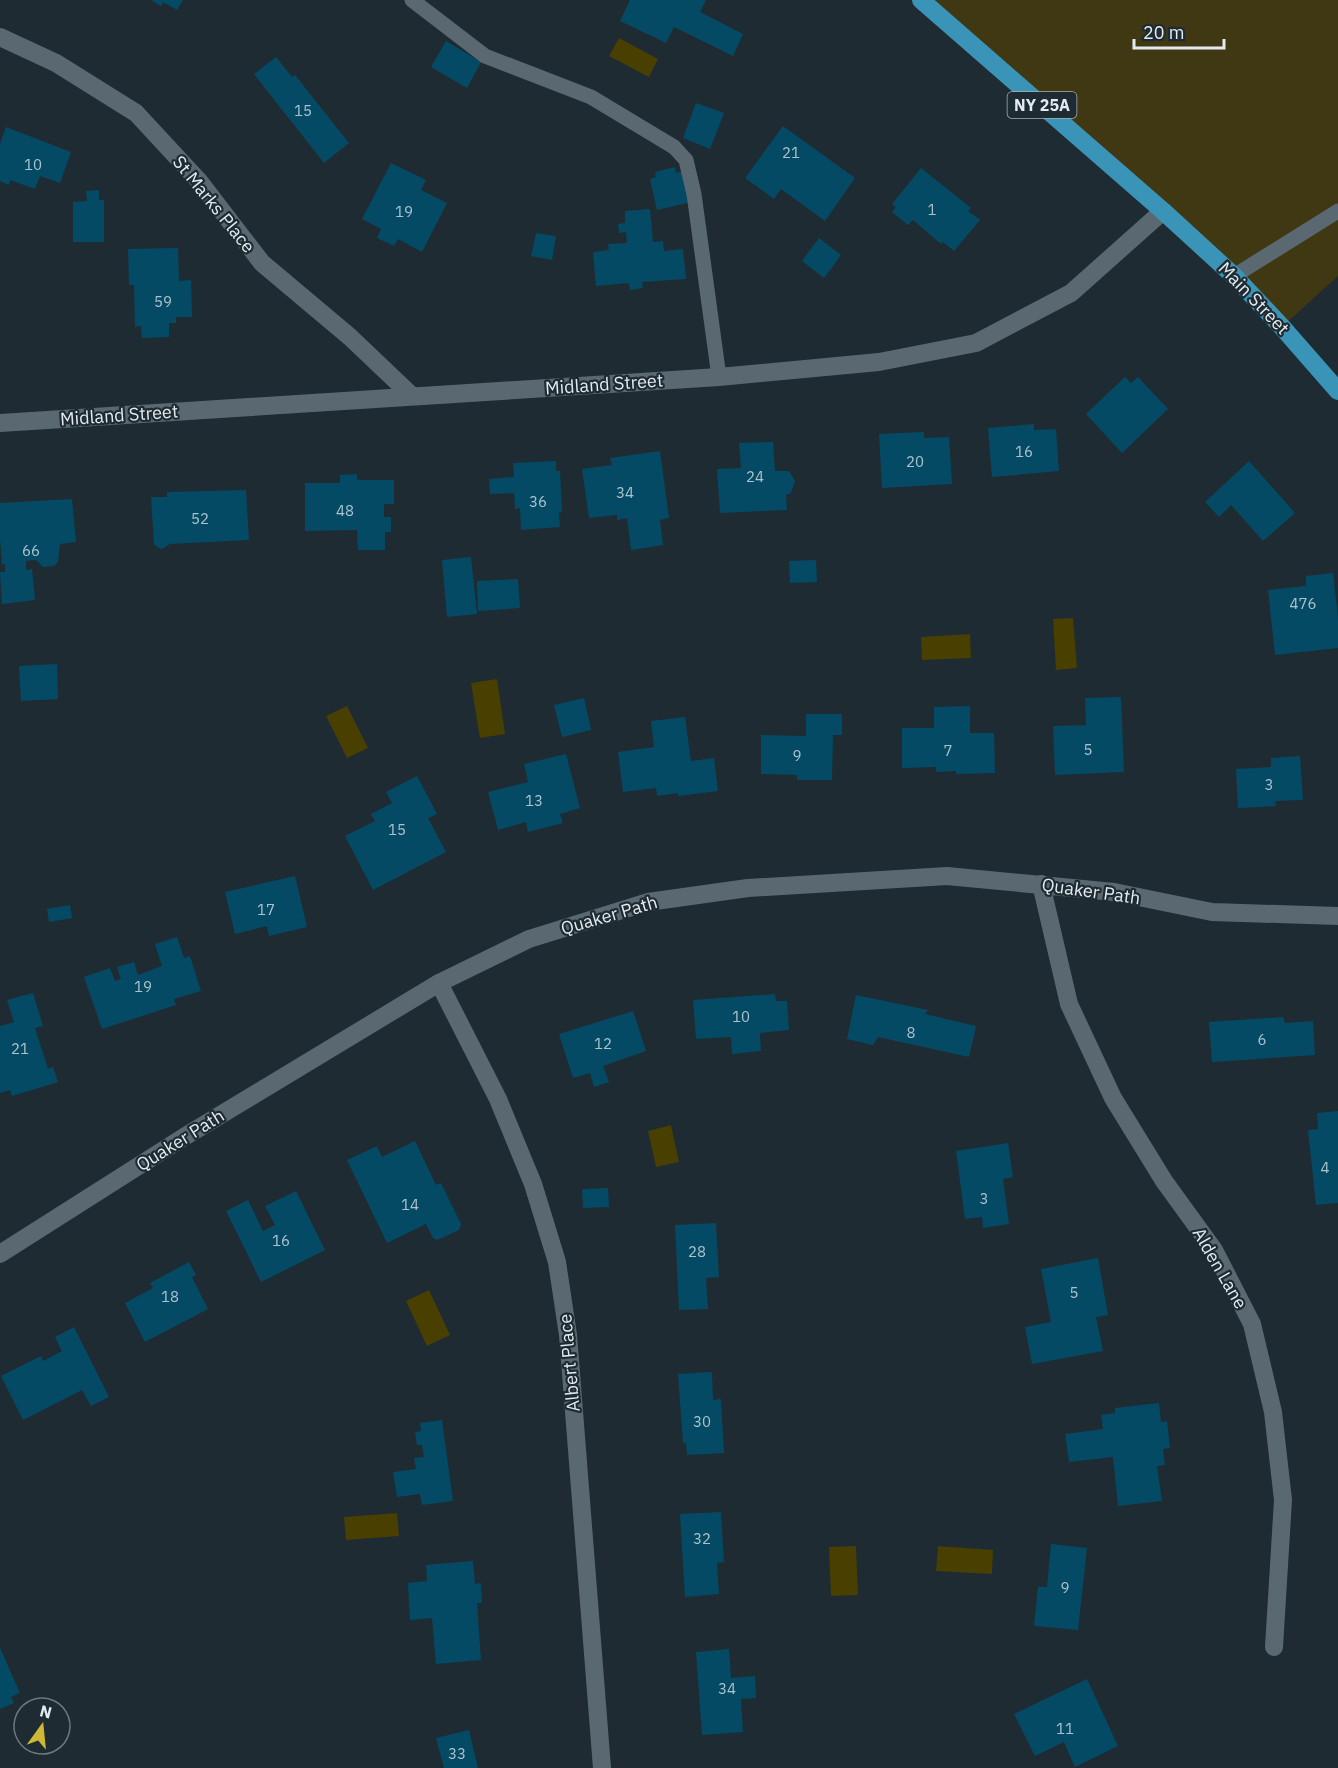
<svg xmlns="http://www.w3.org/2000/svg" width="1338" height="1768" font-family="'IBM Plex Sans',sans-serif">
<rect width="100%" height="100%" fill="#1e2b32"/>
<polygon fill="#3f3812" points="913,0 1338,0 1338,276 1282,327"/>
<g fill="#483f01">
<polygon points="619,38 658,59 649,77 609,56"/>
<polygon points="1073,618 1077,668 1056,670 1053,619"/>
<polygon points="970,634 971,658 922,660 921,637"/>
<polygon points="497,679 505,734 480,738 471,683"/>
<polygon points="347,706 368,748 347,758 326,716"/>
<polygon points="671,1125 679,1162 656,1167 648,1131"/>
<polygon points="429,1290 450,1335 427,1346 406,1301"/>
<polygon points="397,1513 399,1536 346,1540 344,1517"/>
<polygon points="856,1546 858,1595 831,1596 829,1547"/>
<polygon points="938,1546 993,1550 992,1574 936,1571"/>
</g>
<g fill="#054a64">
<polygon points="151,0 183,0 177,10 163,2 161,6"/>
<polygon points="630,0 706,0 700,12 743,34 733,56 674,27 666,43 620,21"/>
<polygon points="446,41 481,62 467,88 431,67"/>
<polygon points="276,57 292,77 295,75 349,143 324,163 254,74"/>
<polygon points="696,103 724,113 710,149 683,138"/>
<polygon points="783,126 855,178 825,221 781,189 774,199 745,178"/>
<polygon points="6,127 71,152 60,183 40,176 35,189 10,180 9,185 0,181 0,144"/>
<polygon points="391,163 426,180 421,190 447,203 422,252 398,239 394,246 377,238 381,229 362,219"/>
<polygon points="675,167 676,173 684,171 691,202 657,210 650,179 656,177 655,172"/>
<polygon points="921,168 971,208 968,211 980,220 954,251 943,242 941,244 913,220 908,225 892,212 896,207 892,204"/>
<polygon points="99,190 99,200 104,200 104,242 73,242 73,202 87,201 86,191"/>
<polygon points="650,209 653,242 663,241 664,251 683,249 686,279 642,282 643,288 630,290 629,283 596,286 593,252 609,250 608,244 627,243 626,232 619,233 618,224 625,223 625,211"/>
<polygon points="536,233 556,236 552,260 531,256"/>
<polygon points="819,238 841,255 824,278 802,261"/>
<polygon points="178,248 179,281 191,280 192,317 176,317 176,323 169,323 169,337 142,338 141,326 135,327 134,285 129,285 128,249"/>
<polygon points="1125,377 1131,383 1138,377 1168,409 1122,453 1086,414"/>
<polygon points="1034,424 1034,430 1056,429 1059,471 992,477 988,428"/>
<polygon points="924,432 924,438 949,437 952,484 882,488 879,434"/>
<polygon points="773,442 775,471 789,471 795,481 791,493 786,495 787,510 720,513 717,469 741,468 739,443"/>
<polygon points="660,451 669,518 660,520 663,545 631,550 627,518 617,520 617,515 589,518 582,469 612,465 610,458"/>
<polygon points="556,461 556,471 560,471 562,512 559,513 560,527 521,530 520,508 515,509 514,493 490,494 489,479 514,477 513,463"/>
<polygon points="1249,461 1295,513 1263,541 1231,505 1219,517 1205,502"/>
<polygon points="357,474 357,480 394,480 394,504 384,504 384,517 391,517 391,532 385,532 385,550 358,550 357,530 305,531 305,483 340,483 340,475"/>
<polygon points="246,490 249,540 170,544 162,549 157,547 154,544 151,497 167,497 167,492"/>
<polygon points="72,499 76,542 60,544 58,562 54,566 43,567 36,560 26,561 26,570 32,569 35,600 2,604 0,572 5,572 5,564 2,565 0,539 0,503"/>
<polygon points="471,557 477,614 447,617 442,560"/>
<polygon points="816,560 817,582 790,583 789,561"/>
<polygon points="1333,573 1338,617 1338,648 1275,655 1268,590 1306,586 1306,576"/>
<polygon points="518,579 520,608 478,611 477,581"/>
<polygon points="57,664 58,699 21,701 19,666"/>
<polygon points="1121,697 1124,772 1055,775 1053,726 1086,725 1085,698"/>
<polygon points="584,698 591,730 562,737 554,705"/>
<polygon points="970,706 970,733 994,733 995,773 956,774 956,771 936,772 936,767 902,768 902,728 934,728 934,707"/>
<polygon points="806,714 842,714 842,735 833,735 832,780 797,780 797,775 761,774 761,735 806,736"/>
<polygon points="685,717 691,761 714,758 718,791 678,796 678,793 657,796 656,788 623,792 618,752 654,747 651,721"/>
<polygon points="566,754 580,808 560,814 563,823 528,832 526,822 498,830 488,792 528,782 524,764"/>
<polygon points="1300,756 1303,800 1275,801 1276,806 1238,808 1236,769 1271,767 1271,758"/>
<polygon points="417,776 437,814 428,818 446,852 373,890 345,836 375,821 371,814 392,803 386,792"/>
<polygon points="295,876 307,927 269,936 267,926 235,934 225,892"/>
<polygon points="70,905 72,918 49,922 47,909"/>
<polygon points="177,937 184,958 190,956 201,991 174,999 176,1005 102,1029 84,977 110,968 115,981 121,979 117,967 134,962 138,975 162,966 155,944"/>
<polygon points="33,993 43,1026 35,1028 48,1069 53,1067 58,1082 12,1096 10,1090 0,1093 0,1026 14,1022 7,1000"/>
<polygon points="775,994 776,1001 787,1001 789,1030 760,1033 761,1051 732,1054 731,1037 696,1039 693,1000"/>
<polygon points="856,995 928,1010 925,1014 976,1026 969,1057 878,1037 873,1045 847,1039"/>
<polygon points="633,1011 646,1051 603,1066 609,1082 594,1087 590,1073 573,1078 559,1034"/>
<polygon points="1283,1017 1285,1023 1313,1021 1315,1055 1212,1062 1209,1022"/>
<polygon points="1338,1111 1338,1203 1316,1205 1308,1130 1318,1129 1317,1113"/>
<polygon points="415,1141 436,1185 441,1183 461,1224 459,1230 437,1240 433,1238 426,1224 387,1243 347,1160 377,1146 382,1157"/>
<polygon points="1008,1143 1013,1177 1003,1179 1009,1224 983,1228 982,1217 965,1219 956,1151"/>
<polygon points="608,1188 609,1207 583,1208 582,1189"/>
<polygon points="296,1191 325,1250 261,1282 226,1211 248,1200 263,1231 275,1225 265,1206"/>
<polygon points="716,1223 719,1277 706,1278 708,1309 679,1310 675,1225"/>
<polygon points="1098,1258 1108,1315 1096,1317 1103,1351 1032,1364 1025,1327 1051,1322 1041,1269"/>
<polygon points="189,1262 196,1275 192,1277 208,1309 145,1342 125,1303 153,1288 150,1283"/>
<polygon points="74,1327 109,1397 91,1406 82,1390 23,1420 1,1376 41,1356 43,1361 62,1351 55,1337"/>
<polygon points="712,1372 713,1400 721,1399 724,1453 687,1455 686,1443 683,1443 678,1374"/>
<polygon points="1159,1403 1161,1422 1167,1421 1170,1448 1163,1449 1165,1465 1157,1466 1162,1501 1118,1506 1113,1457 1069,1462 1065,1434 1103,1429 1101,1415 1115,1413 1115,1408"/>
<polygon points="442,1420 453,1501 422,1505 420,1494 397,1497 393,1472 416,1469 414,1458 424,1457 422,1445 417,1445 415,1432 421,1431 420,1423"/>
<polygon points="721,1512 724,1562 717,1563 719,1594 685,1597 680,1514"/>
<polygon points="1051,1544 1087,1548 1078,1630 1034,1626 1038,1587 1047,1587"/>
<polygon points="473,1561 475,1584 481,1583 482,1603 477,1603 481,1660 436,1664 432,1618 410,1620 408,1583 427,1581 426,1565"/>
<polygon points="0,1648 20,1693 11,1697 14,1703 0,1709"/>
<polygon points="729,1649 731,1678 755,1676 756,1698 741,1699 743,1732 702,1735 696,1652"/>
<polygon points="1087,1679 1118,1746 1075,1767 1064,1742 1035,1756 1014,1714"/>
<polygon points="469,1730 478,1768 444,1768 436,1738"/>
</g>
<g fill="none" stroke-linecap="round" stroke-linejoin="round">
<g stroke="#5a6971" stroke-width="15">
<polyline points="412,0 485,56 591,97 674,147 686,160 694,194 719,377"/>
<polyline points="1234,276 1338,211"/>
</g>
<g stroke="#5a6971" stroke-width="18">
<polyline points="0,37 56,63 136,113 199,181 262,263 350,337 412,396"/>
<polyline points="0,423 719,377 879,362 976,343 1071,293 1163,211"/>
<polyline points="1041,884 1069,1004 1113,1098 1164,1181 1214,1250 1252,1324 1273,1412 1283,1500 1274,1647"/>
<polyline points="439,983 498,1099 533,1184 557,1262 568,1335 602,1768"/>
<polyline points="0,1254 184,1137 439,983 529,939 648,902 748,888 947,876 1114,892 1212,912 1338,916"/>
</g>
<polyline stroke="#3a94b7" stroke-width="18" points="921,0 1163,211 1234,276 1282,327 1338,391"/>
</g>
<g text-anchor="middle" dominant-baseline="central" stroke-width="4.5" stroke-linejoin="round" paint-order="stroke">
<g font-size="15" fill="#acc3cd">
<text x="303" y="110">15</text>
<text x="791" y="152">21</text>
<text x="33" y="164">10</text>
<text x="932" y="209">1</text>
<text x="404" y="211">19</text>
<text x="163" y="301">59</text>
<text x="1024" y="451">16</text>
<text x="915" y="461">20</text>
<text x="755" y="476">24</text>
<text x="625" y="492">34</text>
<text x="538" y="501">36</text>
<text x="345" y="510">48</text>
<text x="200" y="518">52</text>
<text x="31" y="550">66</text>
<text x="1303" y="603">476</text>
<text x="1088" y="749">5</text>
<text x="948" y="750">7</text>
<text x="797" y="755">9</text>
<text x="1269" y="784">3</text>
<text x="534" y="800">13</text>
<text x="397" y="829">15</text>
<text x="266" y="909">17</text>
<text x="143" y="986">19</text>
<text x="741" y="1016">10</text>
<text x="911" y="1032">8</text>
<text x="1262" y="1039">6</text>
<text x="603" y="1043">12</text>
<text x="20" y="1048">21</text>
<text x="1325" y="1167">4</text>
<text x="984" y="1198">3</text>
<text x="410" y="1204">14</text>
<text x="281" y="1240">16</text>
<text x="697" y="1251">28</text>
<text x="1074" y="1292">5</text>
<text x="170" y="1296">18</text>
<text x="702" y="1421">30</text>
<text x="702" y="1538">32</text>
<text x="1065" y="1587">9</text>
<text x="727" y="1688">34</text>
<text x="1065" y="1728">11</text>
<text x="457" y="1753">33</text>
</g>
<rect fill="#1e2b32" stroke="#a8b1b7" stroke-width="1.5" x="1007.5" y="92" width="69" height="26" rx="4.5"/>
<g font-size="16" font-weight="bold" fill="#e3ebf0">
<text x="1042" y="105">NY 25A</text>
</g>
<g font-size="18" fill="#e3ebf0" stroke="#1e2b32">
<text transform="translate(214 204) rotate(51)">St Marks Place</text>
<text transform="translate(1254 298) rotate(46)">Main Street</text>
<text transform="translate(604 384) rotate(-4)">Midland Street</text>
<text transform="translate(119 415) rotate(-4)">Midland Street</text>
<text transform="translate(1091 891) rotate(8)">Quaker Path</text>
<text transform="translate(609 915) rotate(-16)">Quaker Path</text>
<text transform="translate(180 1140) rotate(-32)">Quaker Path</text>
<text transform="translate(1220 1268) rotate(60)">Alden Lane</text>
<text transform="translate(569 1363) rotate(-95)">Albert Place</text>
</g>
</g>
<g transform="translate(42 1726) rotate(15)"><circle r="28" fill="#1e2b32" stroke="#6d787e" stroke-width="1.5"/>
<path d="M0-4.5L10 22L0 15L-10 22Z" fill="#ceb838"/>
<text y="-9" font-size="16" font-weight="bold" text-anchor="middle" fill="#e3ebf0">N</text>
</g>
<path d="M1134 39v9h90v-9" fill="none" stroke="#e3ebf0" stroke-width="3"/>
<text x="1143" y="39" font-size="18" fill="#e3ebf0" stroke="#1e2b32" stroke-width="4.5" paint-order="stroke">20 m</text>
</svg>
